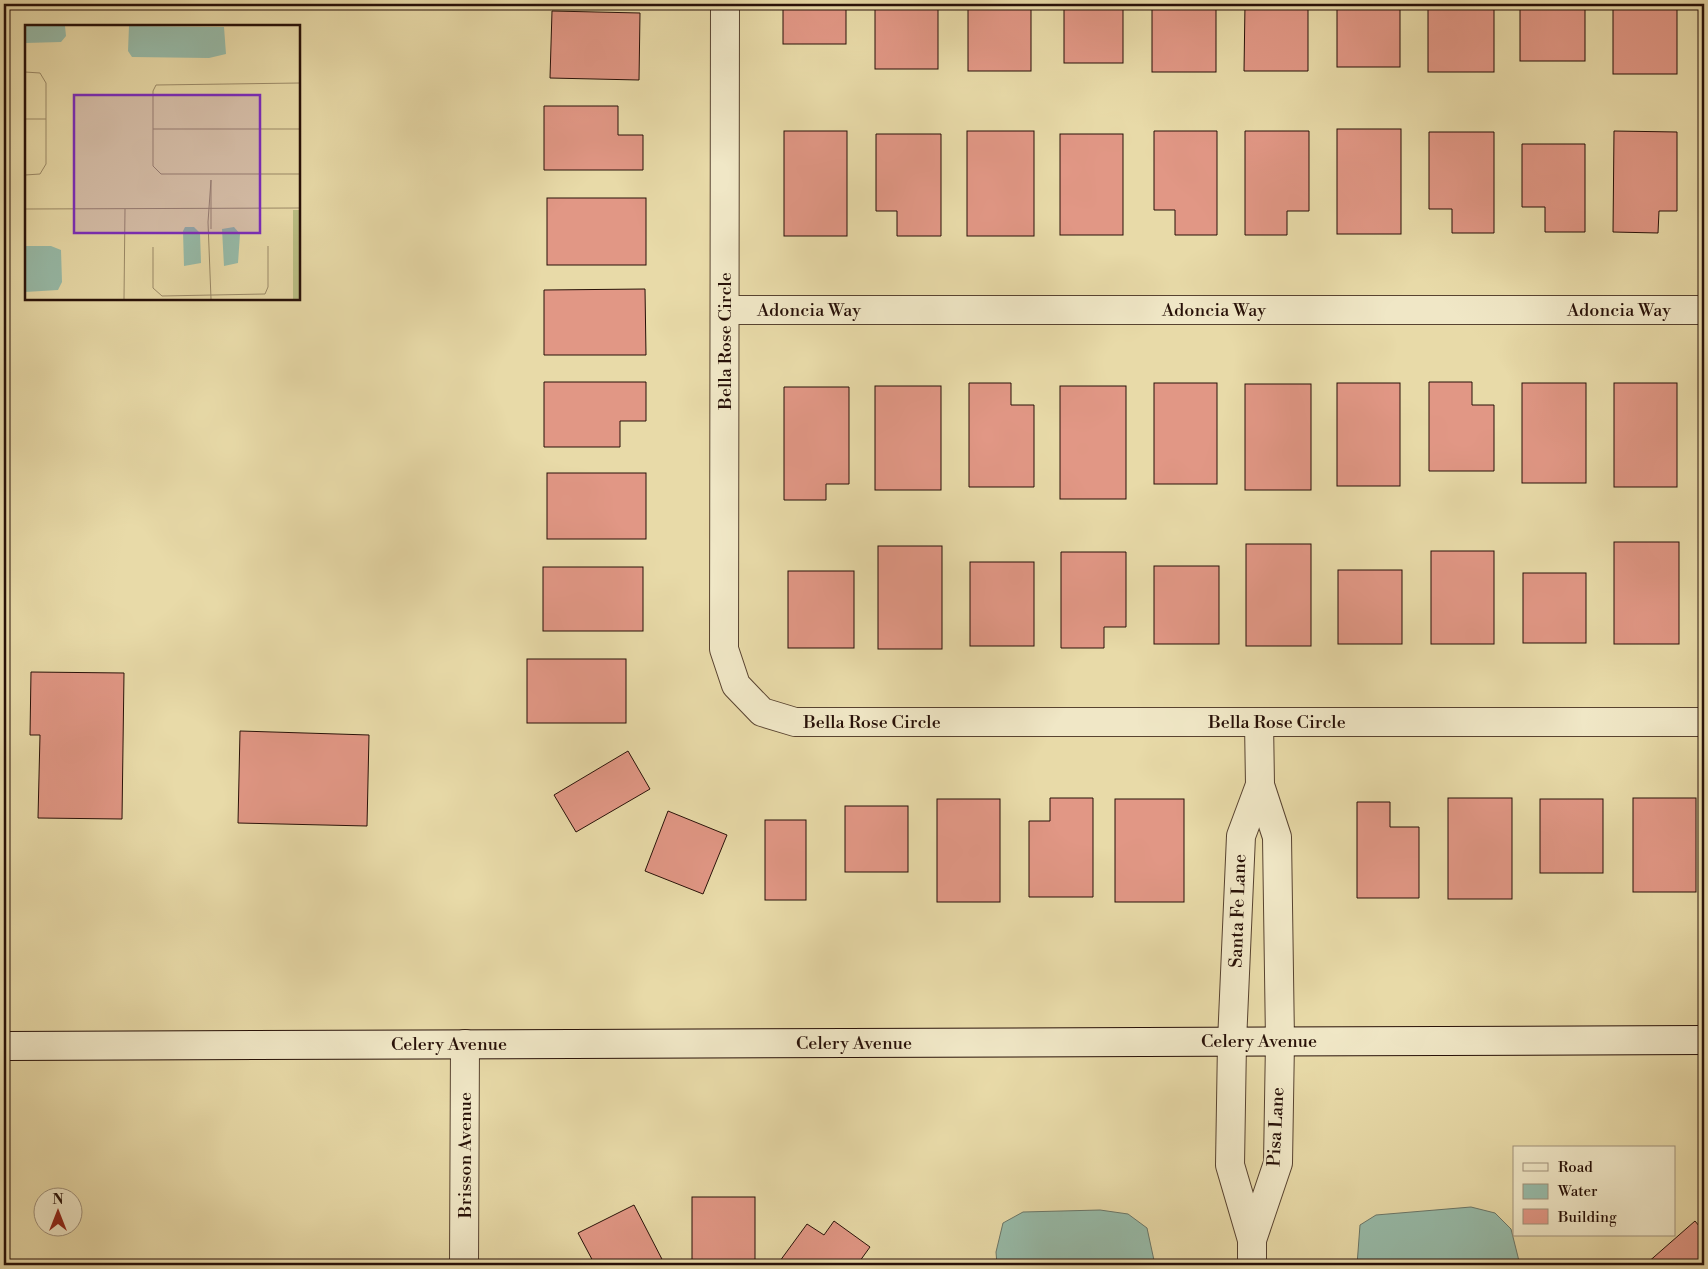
<svg xmlns="http://www.w3.org/2000/svg" width="1708" height="1269" font-family="'Libre Bodoni',serif">
<rect width="100%" height="100%" fill="#e8daa8"/>
<filter id="stains"><feTurbulence type="fractalNoise" baseFrequency=".004" numOctaves="4"/><feColorMatrix values="0 0 0 0 .2 0 0 0 0 .09 0 0 0 0 .02 0 0 0 .5 -.17"/></filter>
<radialGradient id="worn" r=".72"><stop offset=".6" stop-color="#630" stop-opacity="0"/><stop offset="1" stop-color="#630" stop-opacity=".3"/></radialGradient>
<g fill="#97bba9" stroke="#6b7769">
<polygon points="1471,1207 1495,1213 1511,1229 1520,1265 1357,1265 1360,1225 1376,1215"/>
<polygon points="1100,1210 1128,1214 1147,1228 1155,1265 997,1265 996,1252 1003,1223 1023,1212"/>
</g>
<g fill="#e19785" stroke="#281108">
<rect x="783" y="4" width="63" height="40"/>
<rect x="875" y="4" width="63" height="65"/>
<rect x="968" y="4" width="63" height="67"/>
<rect x="1064" y="4" width="59" height="59"/>
<rect x="1152" y="4" width="64" height="68"/>
<polygon points="1245,4 1308,4 1308,71 1244,71"/>
<rect x="1337" y="4" width="63" height="63"/>
<rect x="1428" y="4" width="66" height="68"/>
<rect x="1520" y="4" width="65" height="57"/>
<rect x="1613" y="4" width="64" height="70"/>
<polygon points="552,11 640,13 639,80 550,78"/>
<polygon points="544,106 618,106 618,135 643,135 643,170 544,170"/>
<rect x="1337" y="129" width="64" height="105"/>
<rect x="784" y="131" width="63" height="105"/>
<rect x="967" y="131" width="67" height="105"/>
<polygon points="1154,131 1217,131 1217,235 1175,235 1175,210 1154,210"/>
<polygon points="1245,131 1309,131 1309,211 1287,211 1287,235 1245,235"/>
<polygon points="1614,131 1677,132 1677,211 1659,211 1658,233 1613,232"/>
<polygon points="1429,132 1494,132 1494,233 1452,233 1452,209 1429,209"/>
<polygon points="876,134 941,134 941,236 897,236 897,211 876,211"/>
<rect x="1060" y="134" width="63" height="101"/>
<polygon points="1522,144 1585,144 1585,232 1545,232 1545,207 1522,207"/>
<rect x="547" y="198" width="99" height="67"/>
<polygon points="645,289 646,355 544,355 544,290"/>
<polygon points="544,382 646,382 646,421 620,421 620,447 544,447"/>
<polygon points="1429,382 1472,382 1472,405 1494,405 1494,471 1429,471"/>
<polygon points="969,383 1011,383 1011,405 1034,405 1034,487 969,487"/>
<rect x="1154" y="383" width="63" height="101"/>
<rect x="1337" y="383" width="63" height="103"/>
<rect x="1522" y="383" width="64" height="100"/>
<rect x="1614" y="383" width="63" height="104"/>
<rect x="1245" y="384" width="66" height="106"/>
<rect x="875" y="386" width="66" height="104"/>
<rect x="1060" y="386" width="66" height="113"/>
<polygon points="784,387 849,387 849,484 826,484 826,500 784,500"/>
<rect x="547" y="473" width="99" height="66"/>
<rect x="1614" y="542" width="65" height="102"/>
<rect x="1246" y="544" width="65" height="102"/>
<rect x="878" y="546" width="64" height="103"/>
<rect x="1431" y="551" width="63" height="93"/>
<polygon points="1061,552 1126,552 1126,627 1104,627 1104,648 1061,648"/>
<rect x="970" y="562" width="64" height="84"/>
<rect x="1154" y="566" width="65" height="78"/>
<rect x="543" y="567" width="100" height="64"/>
<rect x="1338" y="570" width="64" height="74"/>
<rect x="788" y="571" width="66" height="77"/>
<rect x="1523" y="573" width="63" height="70"/>
<rect x="527" y="659" width="99" height="64"/>
<polygon points="31,672 124,673 122,819 38,818 40,735 30,735"/>
<polygon points="240,731 369,735 367,826 238,823"/>
<polygon points="628,751 650,789 576,832 554,795"/>
<polygon points="1050,798 1093,798 1093,897 1029,897 1029,821 1050,821"/>
<rect x="1448" y="798" width="64" height="101"/>
<rect x="1633" y="798" width="63" height="94"/>
<rect x="937" y="799" width="63" height="103"/>
<rect x="1115" y="799" width="69" height="103"/>
<rect x="1540" y="799" width="63" height="74"/>
<polygon points="1357,802 1390,802 1390,827 1419,827 1419,898 1357,898"/>
<rect x="845" y="806" width="63" height="66"/>
<polygon points="668,811 727,835 703,894 645,871"/>
<rect x="765" y="820" width="41" height="80"/>
<rect x="692" y="1197" width="63" height="68"/>
<polygon points="634,1205 665,1265 595,1265 578,1233"/>
<polygon points="834,1221 870,1247 857,1265 777,1265 807,1224 824,1235"/>
<polygon points="1695,1221 1704,1232 1704,1265 1648,1265 1646,1264"/>
</g>
<g fill="none" stroke-linecap="round" stroke-linejoin="round">
<defs>
<g id="minor">
<polyline points="725,4 724,649 736,685 762,712 795,722 1704,722"/>
<polyline points="725,310 1704,310"/>
<polyline points="1252,1240 1278,1163 1280,1041 1277,837 1260,785 1259,722"/>
<polyline points="1252,1265 1252,1240 1230,1165 1232,1042 1241,836 1260,785"/>
</g>
<polyline id="tertiary" points="464,1265 465,1044"/>
<polyline id="secondary" points="4,1046 1704,1040"/>
</defs>
<use href="#minor" stroke="#584330" stroke-width="30"/>
<use href="#tertiary" stroke="#584330" stroke-width="30"/>
<use href="#secondary" stroke="#281108" stroke-width="30"/>
<use href="#minor" stroke="#f0e7c6" stroke-width="28"/>
<use href="#tertiary" stroke="#f0e7c6" stroke-width="28"/>
<use href="#secondary" stroke="#f0e7c6" stroke-width="28"/>
</g>
<g text-anchor="middle" dominant-baseline="central" stroke-width="5" stroke-linejoin="round" paint-order="stroke">
<g font-size="18" fill="#281108" stroke="#f0e7c6">
<text x="809" y="310">Adoncia Way</text>
<text x="1214" y="310">Adoncia Way</text>
<text x="1619" y="310">Adoncia Way</text>
<text transform="translate(725 341) rotate(-90)">Bella Rose Circle</text>
<text x="872" y="722">Bella Rose Circle</text>
<text x="1277" y="722">Bella Rose Circle</text>
<text transform="translate(1238 911) rotate(-88)">Santa Fe Lane</text>
<text x="1259" y="1041">Celery Avenue</text>
<text x="854" y="1043">Celery Avenue</text>
<text x="449" y="1044">Celery Avenue</text>
<text transform="translate(1276 1127) rotate(-87)">Pisa Lane</text>
<text transform="translate(465 1155) rotate(-90)">Brisson Avenue</text>
</g>
</g>
<g transform="translate(25 25)">
<rect width="275" height="275" fill="#e8daa8"/>
<path d="M268 185H275V274H268Z" fill="#babe84"/>
<path d="M0 1H40L41 11 36 17 0 18ZM104 1 199 2 201 29 184 33 107 32 103 26ZM169 202 175 208 176 238 159 241 158 206 160 202ZM209 202 215 209 213 238 199 241 197 204ZM0 221H26L36 225 37 257 33 265 0 267Z" fill="#97bba9"/>
<path fill="none" stroke="#9b8a68" stroke-width="1" d="M0 47 15 48 21 58V139L15 149 0 150M275 58 131 60 128 66V141L136 149H275M0 94H21M128 104H275M0 184 275 183M186 204V155M128 222V263L137 271 240 269 243 262V221M99 274 100 184M186 274 183 197 186 155"/>
<path fill="#7b2cbf" fill-opacity="0.15" stroke="#7b2cbf" stroke-width="2.5" d="M49 70H235V208H49Z"/>
<rect width="275" height="275" fill="none" stroke="#281108" stroke-width="2.5"/>
</g>
<rect width="1708" height="1269" fill="none" stroke="#e8daa8" stroke-width="20"/>
<rect x="5" y="5" width="1698" height="1259" fill="none" stroke="#281108" stroke-width="2.5"/>
<rect x="10" y="10" width="1688" height="1249" fill="none" stroke="#281108"/>
<rect x="1513" y="1146" width="162" height="90" fill="#f0e7c6" stroke="#a0917a"/>
<rect x="1523" y="1163" width="25" height="8" fill="#f0e7c6" stroke="#a0917a"/>
<text x="1558" y="1172" font-size="15" fill="#281108">Road</text>
<rect x="1523" y="1184" width="25" height="15" fill="#97bba9" stroke="#a0917a"/>
<text x="1558" y="1196" font-size="15" fill="#281108">Water</text>
<rect x="1523" y="1209" width="25" height="15" fill="#e19785" stroke="#a0917a"/>
<text x="1558" y="1222" font-size="15" fill="#281108">Building</text>
<g transform="translate(58 1212)"><circle r="24" fill="#f0e7c6" stroke="#a0917a"/>
<path d="M0-4L9 19L0 12L-9 19Z" fill="#8f2418"/>
<text y="-8" font-size="14" font-weight="bold" text-anchor="middle" fill="#281108">N</text>
</g>
<rect width="100%" height="100%" filter="url(#stains)"/>
<rect width="100%" height="100%" fill="url(#worn)"/>
</svg>
